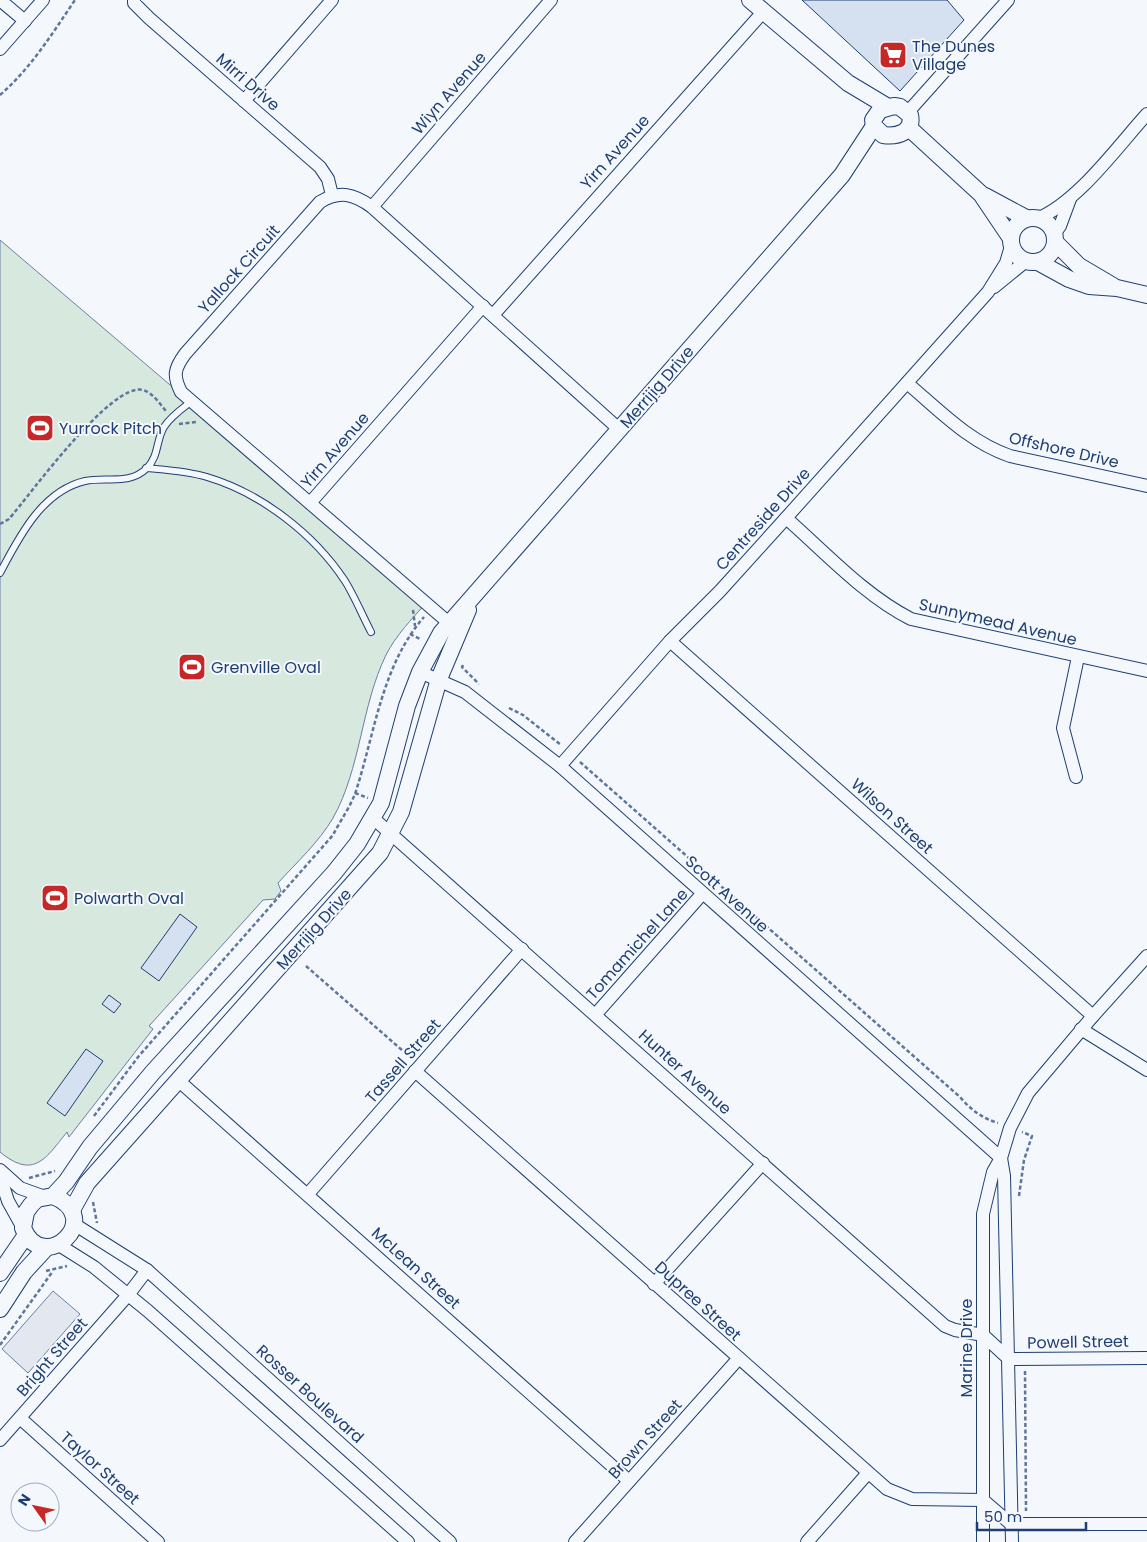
<svg xmlns="http://www.w3.org/2000/svg" width="1147" height="1542" font-family="Poppins,sans-serif">
<rect width="100%" height="100%" fill="#f4f7fb"/>
<path fill="#d7e8df" stroke="#687fa3" d="M0 240 426 603C412 619 396 635 386 655 361 706 361 768 333 818 319 842 297 862 278 883L281 891 275 899 263 900 149 1026 153 1029 69 1137 67 1132C46 1158 34 1180 0 1152Z"/>
<polygon fill="#e3e8f0" stroke="#687fa3" points="53,1291 80,1314 28,1373 2,1349"/>
<g fill="#d5e0f0" stroke="#1d3f73">
<polygon points="802,0 947,0 964,20 900,91"/>
<polygon points="180,914 197,927 159,981 141,968"/>
<polygon points="109,995 121,1004 114,1013 102,1004"/>
<polygon points="86,1049 103,1061 65,1116 47,1103"/>
</g>
<g fill="none" stroke-linecap="round" stroke-linejoin="round">
<defs>
<g id="service">
<path d="M146 468C167 470 187 471 207 477 261 493 314 534 345 581 355 597 362 615 371 632"/>
<path d="M0 573C19 537 42 491 85 481 107 476 129 486 147 468 159 456 156 440 164 427 171 416 183 408 192 401"/>
</g>
<g id="minor">
<polyline points="0,0 25,21"/>
<polyline points="134,0 134,3 149,18 320,167 328,179 332,195"/>
<polyline points="0,49 43,0"/>
<polyline points="244,101 332,0"/>
<polyline points="908,112 1008,0"/>
<polyline points="372,207 551,0"/>
<path d="M1037 219C1078 202 1117 147 1147 114"/>
<polyline points="1055,233 1060,226 1070,199"/>
<polyline points="994,287 1026,261"/>
<polyline points="493,315 763,12"/>
<path d="M907 383C939 410 969 442 1010 456L1147 486"/>
<polyline points="310,503 483,306"/>
<path d="M786 518C826 553 864 595 911 619L1147 671"/>
<path d="M449 623 181 392C173 376 174 369 185 354L320 202C340 190 354 194 372 207L620 430"/>
<polyline points="670,641 1093,1016"/>
<polyline points="420,672 465,692 560,766 1001,1158"/>
<polyline points="560,766 670,641 720,591 786,518 988,292 1006,263 1011,246"/>
<polyline points="1076,777 1063,728 1078,657"/>
<polyline points="373,818 945,1326 955,1330 983,1335 1009,1359 1147,1358"/>
<polyline points="596,1014 702,894"/>
<polyline points="1081,1029 1147,1070"/>
<polyline points="415,1071 887,1489 912,1499 983,1500 1011,1524 1147,1524"/>
<polyline points="179,1081 629,1481"/>
<polyline points="1001,1158 1004,1176 1012,1542"/>
<polyline points="0,1170 20,1188 45,1197"/>
<polyline points="0,1176 8,1201 23,1228"/>
<polyline points="308,1194 522,949"/>
<polyline points="74,1224 147,1270 450,1542"/>
<polyline points="59,1245 94,1267 148,1311 408,1542"/>
<polyline points="654,1284 763,1163"/>
<polyline points="20,1418 158,1542"/>
<polyline points="0,1440 128,1295 147,1270"/>
<polyline points="575,1542 739,1358"/>
<polyline points="807,1542 868,1473"/>
<polyline points="983,1542 983,1214 993,1172 1001,1158 1010,1128 1028,1093 1093,1016 1147,956"/>
</g>
<g id="tertiary">
<polyline points="750,0 848,83 888,107"/>
<path d="M894 106 900 107 910 115C914 132 898 137 883 135L874 126 873 120 880 110Z"/>
<polyline points="909,128 981,194 1010,237"/>
<polyline points="985,196 1026,218"/>
<circle cx="1033" cy="240" r="22"/>
<polyline points="1056,243 1079,266 1113,286"/>
<polyline points="1038,262 1069,279 1089,286 1117,288 1147,295"/>
<path d="M53 1196C107 1218 43 1277 23 1228L26 1212 31 1205 37 1199 53 1196 66 1182 90 1147 153 1072 334 873 357 844 381 803 407 706 420 672 441 633 842 175 874 126"/>
<polyline points="72,1210 87,1183 380,853 401,812 439,679 468,610"/>
<polyline points="0,1273 26,1235"/>
<polyline points="0,1309 24,1272 47,1247"/>
</g>
</defs>
<use href="#service" stroke="#1d3f73" stroke-width="8"/>
<use href="#minor" stroke="#1d3f73" stroke-width="14"/>
<use href="#tertiary" stroke="#1d3f73" stroke-width="18"/>
<g stroke="#5e769c" stroke-width="2.5" stroke-dasharray="4 2.5" stroke-linecap="butt">
<path d="M0 95C31 68 52 34 75 0"/>
<polyline points="179,424 196,422"/>
<path d="M0 524 9 519C29 496 112 381 143 390 153 393 159 403 166 411"/>
<polyline points="413,610 415,626"/>
<polyline points="410,634 420,639"/>
<polyline points="463,665 462,667 479,684"/>
<polyline points="509,708 523,715 561,745"/>
<path d="M580 762 960 1097C971 1110 982 1118 998 1123"/>
<polyline points="355,793 368,798"/>
<polyline points="306,966 411,1058"/>
<path d="M94 1116 138 1057 333 835C340 821 351 806 356 791 375 732 382 665 424 617"/>
<polyline points="29,1178 55,1171"/>
<polyline points="1019,1196 1024,1160 1032,1136 1022,1132"/>
<polyline points="93,1202 97,1223"/>
<polyline points="46,1271 67,1266"/>
<polyline points="0,1345 53,1271"/>
<polyline points="1025,1371 1026,1511"/>
</g>
<use href="#service" stroke="#f4f7fb" stroke-width="6"/>
<use href="#minor" stroke="#f4f7fb" stroke-width="12"/>
<use href="#tertiary" stroke="#f4f7fb" stroke-width="16"/>
</g>
<defs>
<symbol id="supermarket-square" viewBox="-11 -11 22 22"><rect x="-9" y="-9" width="18" height="18" rx="4" fill="#c62828" stroke="#f4f7fb"/><path d="M-6-5.5h2.5l.6 2H6L4.5 2H-2.5L-4.4-4H-6ZM-1.5 3.2a1.3 1.3 0 1 0 .1 0ZM3 3.2a1.3 1.3 0 1 0 .1 0Z" fill="#fff"/></symbol>
<symbol id="stadium-square" viewBox="-11 -11 22 22"><rect x="-9" y="-9" width="18" height="18" rx="4" fill="#c62828" stroke="#f4f7fb"/><path d="M0-5a6.5 5 0 1 0 0 10a6.5 5 0 1 0 0-10ZM-3.5-1.8h7v3.6h-7Z" fill="#fff"/></symbol>
</defs>
<g fill-rule="evenodd">
<use href="#supermarket-square" x="877" y="39" width="32" height="32"/>
<use href="#stadium-square" x="24" y="412" width="32" height="32"/>
<use href="#stadium-square" x="176" y="651" width="32" height="32"/>
<use href="#stadium-square" x="39" y="882" width="32" height="32"/>
</g>
<g text-anchor="middle" dominant-baseline="central" stroke-width="4" stroke-linejoin="round" paint-order="stroke">
<g font-size="16" fill="#1d3f73" stroke="#f4f7fb" text-anchor="start">
<text x="912" y="46">The Dunes<tspan x="912" dy="18">Village</tspan></text>
<text x="59" y="428">Yurrock Pitch</text>
<text x="211" y="667">Grenville Oval</text>
<text x="74" y="898">Polwarth Oval</text>
</g>
<g font-size="16" fill="#1d3f73" stroke="#f4f7fb">
<text transform="translate(248 82) rotate(41)">Mirri Drive</text>
<text transform="translate(449 93) rotate(-49)">Wiyn Avenue</text>
<text transform="translate(615 152) rotate(-48)">Yirn Avenue</text>
<text transform="translate(239 269) rotate(-48)">Yallock Circuit</text>
<text transform="translate(657 387) rotate(-49)">Merrijig Drive</text>
<text transform="translate(335 450) rotate(-49)">Yirn Avenue</text>
<text transform="translate(1064 450) rotate(13)">Offshore Drive</text>
<text transform="translate(763 519) rotate(-48)">Centreside Drive</text>
<text transform="translate(998 622) rotate(13)">Sunnymead Avenue</text>
<text transform="translate(892 816) rotate(42)">Wilson Street</text>
<text transform="translate(727 894) rotate(42)">Scott Avenue</text>
<text transform="translate(314 929) rotate(-48)">Merrijig Drive</text>
<text transform="translate(637 944) rotate(-48)">Tomamichel Lane</text>
<text transform="translate(403 1061) rotate(-49)">Tassell Street</text>
<text transform="translate(685 1072) rotate(42)">Hunter Avenue</text>
<text transform="translate(416 1268) rotate(42)">McLean Street</text>
<text transform="translate(698 1301) rotate(42)">Dupree Street</text>
<text transform="translate(1078 1342) rotate(-1)">Powell Street</text>
<text transform="translate(966 1348) rotate(-90)">Marine Drive</text>
<text transform="translate(52 1357) rotate(-49)">Bright Street</text>
<text transform="translate(310 1394) rotate(42)">Rosser Boulevard</text>
<text transform="translate(645 1439) rotate(-48)">Brown Street</text>
<text transform="translate(100 1468) rotate(42)">Taylor Street</text>
</g>
</g>
<g transform="translate(35 1507) rotate(303)"><circle r="24" fill="#f4f7fb" stroke="#9eadc5"/>
<path d="M0-4L9 19L0 12L-9 19Z" fill="#c62828"/>
<text y="-8" font-size="14" font-weight="bold" text-anchor="middle" fill="#1d3f73">N</text>
</g>
<path d="M977 1522v8h109v-8" fill="none" stroke="#1d3f73" stroke-width="2.5"/>
<text x="984" y="1522" font-size="15" fill="#1d3f73" stroke="#f4f7fb" stroke-width="4" paint-order="stroke">50 m</text>
</svg>
